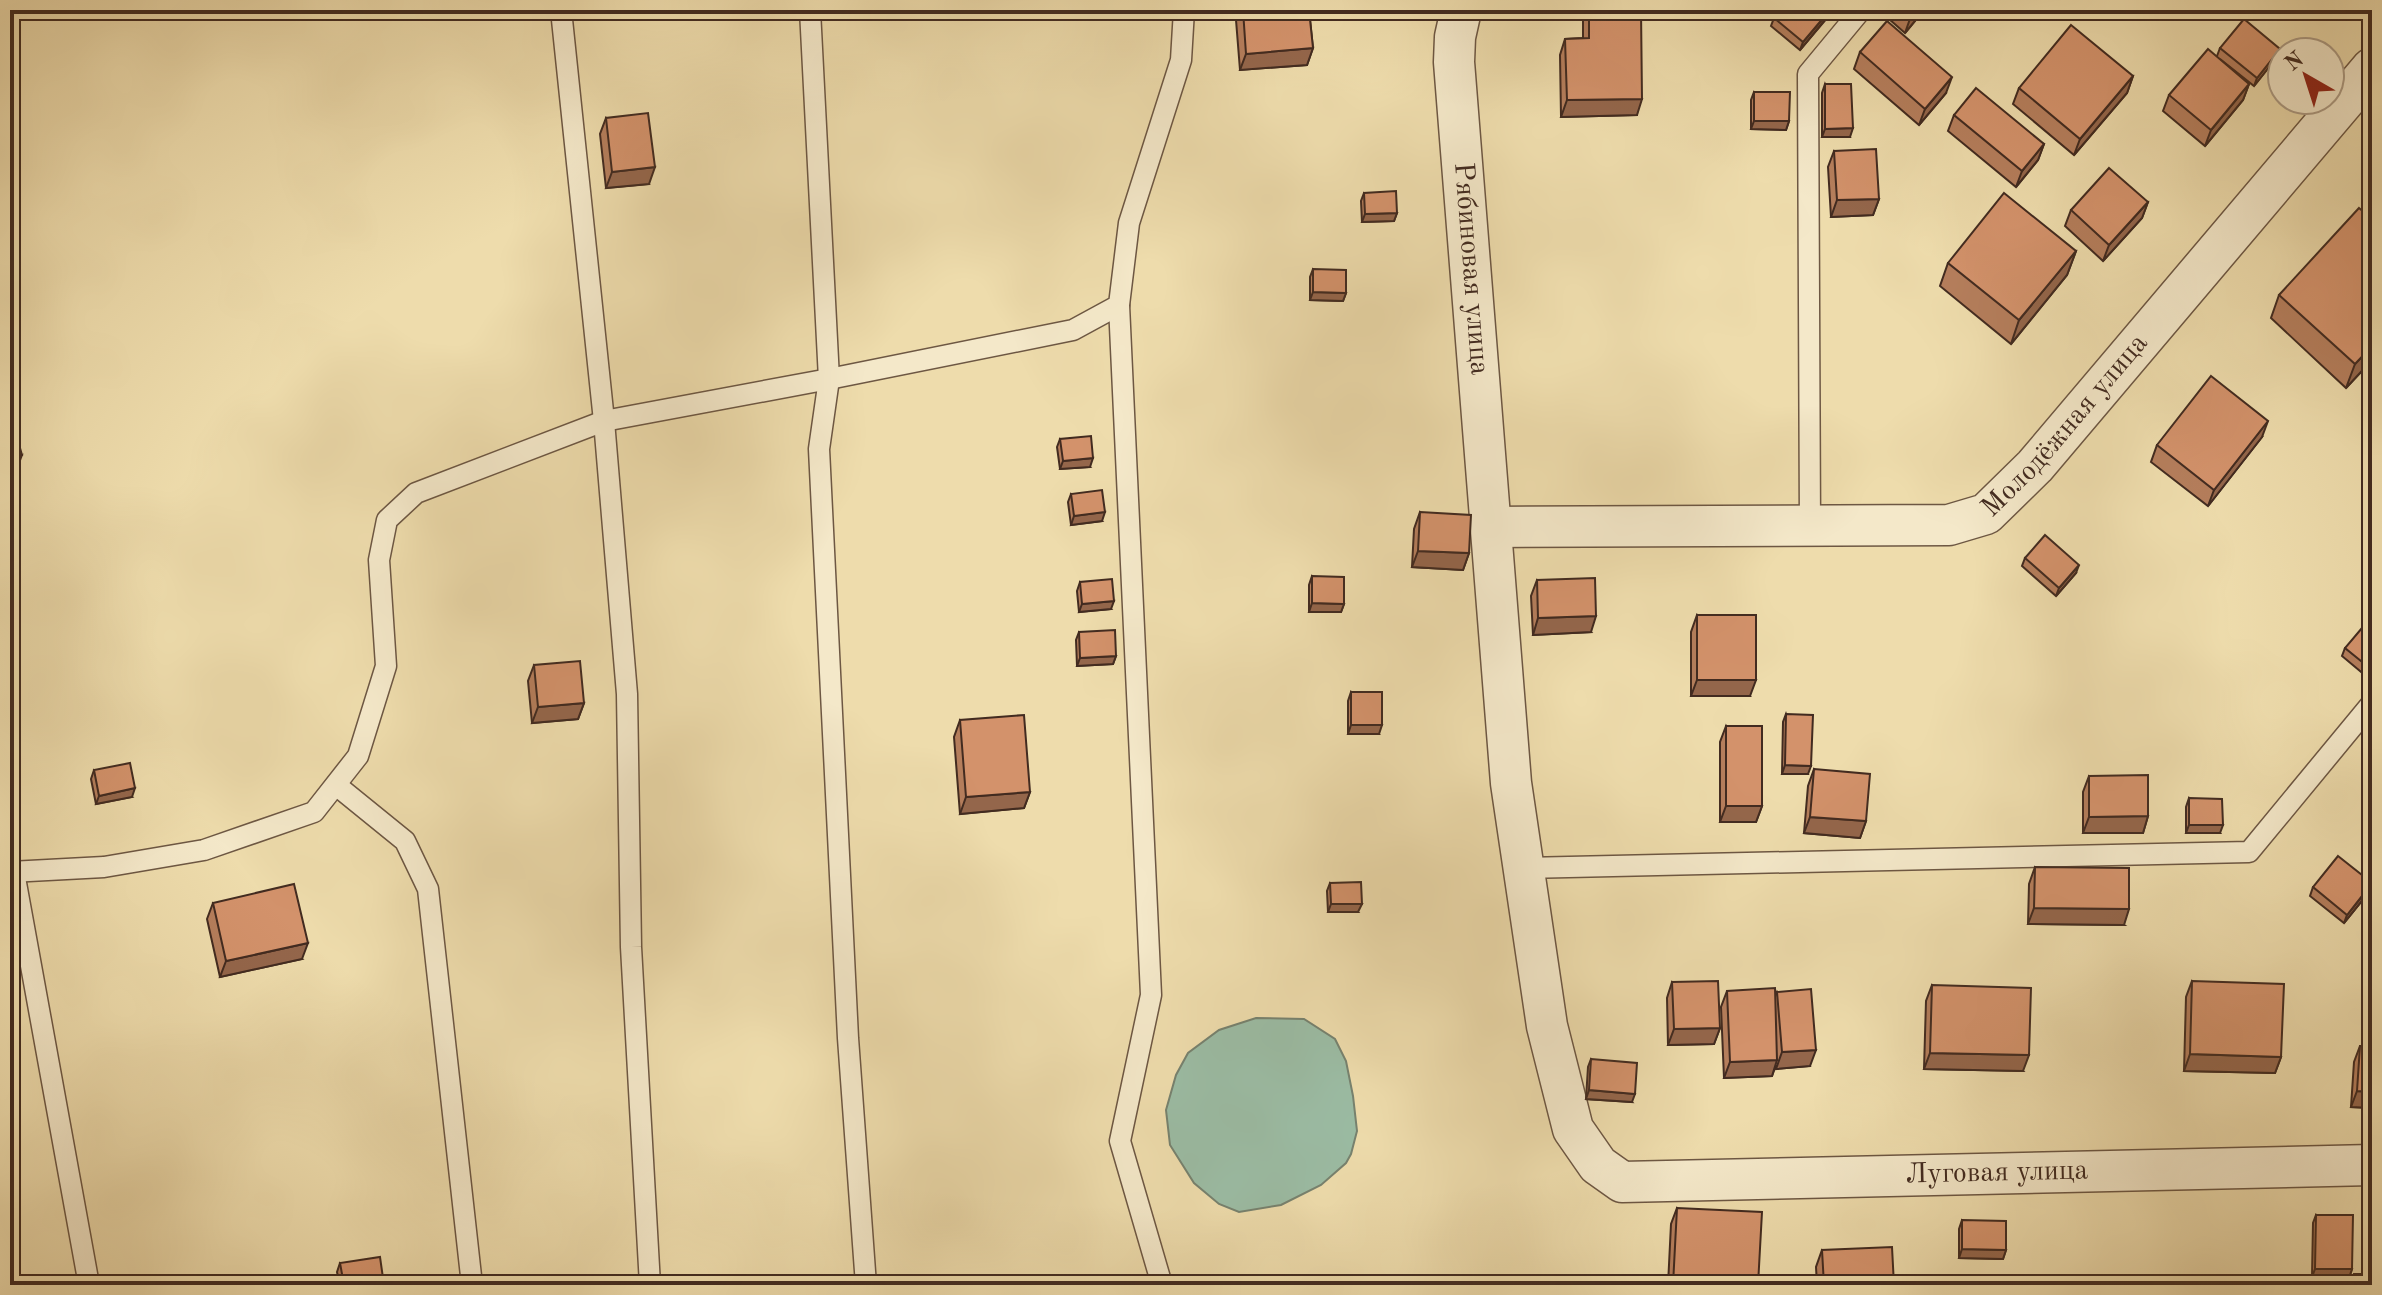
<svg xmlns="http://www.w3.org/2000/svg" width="2382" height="1295" font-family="'Old Standard TT',serif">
<rect width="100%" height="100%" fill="#eedcac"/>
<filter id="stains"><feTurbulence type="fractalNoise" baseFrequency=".0025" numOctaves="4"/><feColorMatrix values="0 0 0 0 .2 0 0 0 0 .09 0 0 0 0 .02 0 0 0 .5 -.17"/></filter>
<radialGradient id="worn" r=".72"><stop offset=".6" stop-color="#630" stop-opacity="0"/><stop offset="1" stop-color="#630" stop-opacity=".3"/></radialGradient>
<polygon fill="#9bbca4" stroke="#77826f" stroke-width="2" points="1256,1018 1304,1019 1335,1039 1346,1061 1353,1096 1357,1131 1351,1154 1346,1163 1321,1185 1281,1205 1239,1212 1219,1204 1194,1183 1170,1145 1166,1110 1176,1075 1188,1053 1219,1030"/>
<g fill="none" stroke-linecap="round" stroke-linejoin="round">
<defs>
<g id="service">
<polyline points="561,10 604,421 627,694 631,947 650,1285"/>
<polyline points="810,10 829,379 819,449 848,1038 866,1285"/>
<polyline points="1119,305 1151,995 1120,1141 1162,1285"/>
<polyline points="1810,526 1808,74 1861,10"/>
<polyline points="336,785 405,841 428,889 472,1285"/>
<polyline points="1524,868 2249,852 2372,703"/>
<polyline points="10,872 104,867 204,850 314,812 358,756 386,666 379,560 387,520 416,493 604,421 829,379 1073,330 1119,305 1129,223 1181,60 1184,10"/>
<polyline points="14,872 89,1285"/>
</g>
<g id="minor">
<path id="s1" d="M1461 10 1455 37 1454 62 1511 783 1547 1026 1573 1129 1598 1165 1622 1182 2372 1165"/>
<path id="s2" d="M1492 527 1949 525 1986 514 2035 466 2372 68"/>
</g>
</defs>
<use href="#service" stroke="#6d5743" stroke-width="23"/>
<use href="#minor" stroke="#6d5743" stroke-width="43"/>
<use href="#service" stroke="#f4e8c9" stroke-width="20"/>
<use href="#minor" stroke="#f4e8c9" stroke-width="40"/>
</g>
<g fill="#b57e5c" stroke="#422b20" stroke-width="2">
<polygon points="1240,10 1309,10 1313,48 1307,65 1240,70 1236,20"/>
<polygon points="1583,10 1641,10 1637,115 1561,117 1560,55 1565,39 1583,38"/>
<polygon points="1881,10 1924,10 1905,33 1881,12"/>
<polygon points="1833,11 1800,50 1771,26 1774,18"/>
<polygon points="2220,48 2280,49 2277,57 2254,86 2220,59 2249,84 2243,100 2205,146 2163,111 2169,95 2217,56"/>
<polygon points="1860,52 1946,93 1919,125 1854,69"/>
<polygon points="2133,76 2127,93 2074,155 2013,104 2019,88"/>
<polygon points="1825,84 1850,137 1822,137 1822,93"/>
<polygon points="1754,92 1789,121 1786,130 1751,129 1751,100"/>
<polygon points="1954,115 2044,144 2038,160 2016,187 1948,131"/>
<polygon points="606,118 649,184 606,188 600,134"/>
<polygon points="1834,151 1879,199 1873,215 1831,217 1828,167"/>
<polygon points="1364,193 1397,213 1394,221 1362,222 1361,201"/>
<polygon points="2148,202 2142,218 2103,261 2065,226 2071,210"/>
<polygon points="2372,219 2372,360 2346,388 2271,318 2279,295"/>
<polygon points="2076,251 2067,275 2011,344 1940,286 1948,263"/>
<polygon points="1313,269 1346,293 1343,301 1310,300 1310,277"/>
<polygon points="2262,437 2208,506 2151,462 2157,445"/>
<polygon points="1060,439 1090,467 1060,469 1057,447"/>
<polygon points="1071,494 1102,521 1071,525 1068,502"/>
<polygon points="1420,512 1469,553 1463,570 1412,567 1414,529"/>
<polygon points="2025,558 2076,573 2056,596 2022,566"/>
<polygon points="1312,576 1344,604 1341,612 1309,612 1309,585"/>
<polygon points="1537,580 1591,632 1533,635 1531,596"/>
<polygon points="1080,582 1111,609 1079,612 1077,591"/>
<polygon points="1697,615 1750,696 1691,696 1691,632"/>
<polygon points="1079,632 1116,656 1113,664 1077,666 1076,640"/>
<polygon points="2372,636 2372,681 2342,656 2345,648"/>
<polygon points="534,665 584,703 578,719 532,723 528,681"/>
<polygon points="1351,692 1379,734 1348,734 1348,701"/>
<polygon points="1786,714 1808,774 1782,774 1783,722"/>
<polygon points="960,720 1030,792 1024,808 960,814 954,737"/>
<polygon points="1726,726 1762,806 1756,822 1720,822 1720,742"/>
<polygon points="1814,769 1866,821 1860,838 1804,833 1808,786"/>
<polygon points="94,770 132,797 96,804 91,779"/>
<polygon points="2089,776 2148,816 2143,833 2083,833 2083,792"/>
<polygon points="2189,798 2220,833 2186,833 2186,807"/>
<polygon points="2035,867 2124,925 2028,924 2029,884"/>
<polygon points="1330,883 1358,912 1328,912 1327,891"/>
<polygon points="2313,887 2369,892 2344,923 2310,896"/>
<polygon points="2372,892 2372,915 2363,907 2366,899"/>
<polygon points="213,903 302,959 220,977 207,919"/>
<polygon points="2192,981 2281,1057 2275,1073 2184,1071 2186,997"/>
<polygon points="1672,982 1720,1028 1714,1044 1668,1045 1667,998"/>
<polygon points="1932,985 2023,1071 1924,1069 1926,1001"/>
<polygon points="1727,991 1775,997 1777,992 1810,1066 1776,1069 1776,1065 1772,1076 1724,1078 1721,1007"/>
<polygon points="2360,1046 2372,1046 2372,1108 2351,1107 2354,1062"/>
<polygon points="1591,1059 1632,1102 1586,1099 1588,1067"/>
<polygon points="1677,1208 1758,1285 1668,1285 1671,1224"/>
<polygon points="2316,1215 2352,1269 2349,1278 2312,1277 2313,1223"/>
<polygon points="1962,1220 2006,1250 2003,1259 1959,1258 1959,1229"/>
<polygon points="1822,1250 1894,1285 1817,1285 1816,1267"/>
<polygon points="340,1263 384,1285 340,1285 337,1272"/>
</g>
<g fill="#94664b" stroke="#422b20" stroke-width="2">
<polygon points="1830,10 1833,10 1800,50 1803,42"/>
<polygon points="1916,10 1924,10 1905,33 1911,16"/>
<polygon points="1313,48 1307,65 1240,70 1246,54"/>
<polygon points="2280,49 2277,57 2254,86 2257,78"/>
<polygon points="2133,76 2127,93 2074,155 2080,139"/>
<polygon points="1952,77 1946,93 1919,125 1925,109"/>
<polygon points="2249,84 2243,100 2205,146 2211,130"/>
<polygon points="1642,99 1637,115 1561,117 1567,100"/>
<polygon points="1754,121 1789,121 1786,130 1751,129"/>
<polygon points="1853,128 1850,137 1822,137 1825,129"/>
<polygon points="2044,144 2038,160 2016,187 2022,171"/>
<polygon points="655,167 649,184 606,188 612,172"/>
<polygon points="1879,199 1873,215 1831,217 1837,200"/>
<polygon points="2148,202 2142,218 2103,261 2109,245"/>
<polygon points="1397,213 1394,221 1362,222 1365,214"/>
<polygon points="2076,251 2067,275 2011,344 2019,320"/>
<polygon points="1313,292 1346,293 1343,301 1310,300"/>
<polygon points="2372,346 2372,360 2346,388 2355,364"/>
<polygon points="2268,421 2262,437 2208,506 2214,490"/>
<polygon points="22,455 16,471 10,473 11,458"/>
<polygon points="1093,458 1090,467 1060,469 1063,461"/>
<polygon points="15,474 10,487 10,475"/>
<polygon points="1105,512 1102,521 1071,525 1074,516"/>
<polygon points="1418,551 1469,553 1463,570 1412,567"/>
<polygon points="2079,565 2076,573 2056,596 2059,588"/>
<polygon points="1114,601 1111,609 1079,612 1082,604"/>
<polygon points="1312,603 1344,604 1341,612 1309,612"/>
<polygon points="1596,616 1591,632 1533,635 1538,618"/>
<polygon points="1116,656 1113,664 1077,666 1080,658"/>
<polygon points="1697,680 1756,680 1750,696 1691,696"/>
<polygon points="584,703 578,719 532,723 538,707"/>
<polygon points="1351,725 1382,725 1379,734 1348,734"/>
<polygon points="1785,765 1811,766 1808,774 1782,774"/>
<polygon points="135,788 132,797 96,804 99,796"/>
<polygon points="1030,792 1024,808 960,814 966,797"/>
<polygon points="1726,806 1762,806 1756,822 1720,822"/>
<polygon points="2148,816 2143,833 2083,833 2089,817"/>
<polygon points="1810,817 1866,821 1860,838 1804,833"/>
<polygon points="2189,825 2223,825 2220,833 2186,833"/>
<polygon points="2372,884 2369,892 2344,923 2347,915"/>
<polygon points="1331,904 1362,904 1358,912 1328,912"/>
<polygon points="2034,908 2129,909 2124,925 2028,924"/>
<polygon points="308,943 302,959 220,977 226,961"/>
<polygon points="1720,1028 1714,1044 1668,1045 1674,1029"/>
<polygon points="1816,1050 1810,1066 1776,1069 1782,1052"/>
<polygon points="1930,1053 2029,1055 2023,1071 1924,1069"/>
<polygon points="2190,1054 2281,1057 2275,1073 2184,1071"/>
<polygon points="1777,1060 1772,1076 1724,1078 1730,1062"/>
<polygon points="1589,1090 1635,1094 1632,1102 1586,1099"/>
<polygon points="2357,1091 2372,1092 2372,1108 2351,1107"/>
<polygon points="1962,1249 2006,1250 2003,1259 1959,1258"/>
<polygon points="2315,1269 2352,1269 2349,1278 2312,1277"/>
</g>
<g fill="#d3926b" stroke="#422b20" stroke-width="2">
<polygon points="1243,10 1309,10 1313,48 1246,54"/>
<polygon points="1589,10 1641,10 1642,99 1567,100 1565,39 1589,38"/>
<polygon points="1781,10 1830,10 1803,42 1774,18"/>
<polygon points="1903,10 1916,10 1911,16"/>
<polygon points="2244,19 2280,49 2257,78 2220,48"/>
<polygon points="1887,21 1952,77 1925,109 1860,52"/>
<polygon points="2071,25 2133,76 2080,139 2019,88"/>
<polygon points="2208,49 2249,84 2211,130 2169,95"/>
<polygon points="1825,84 1851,84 1853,128 1825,129"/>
<polygon points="1976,88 2044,144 2022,171 1954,115"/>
<polygon points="1754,92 1790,92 1789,121 1754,121"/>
<polygon points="648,113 655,167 612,172 606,118"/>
<polygon points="1876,149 1879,199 1837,200 1834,151"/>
<polygon points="2109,168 2148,202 2109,245 2071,210"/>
<polygon points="1396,191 1397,213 1365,214 1364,193"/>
<polygon points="2004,193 2076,251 2019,320 1948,263"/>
<polygon points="2359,208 2372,219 2372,346 2355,364 2279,295"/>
<polygon points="1313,269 1346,270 1346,293 1313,292"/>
<polygon points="2211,376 2268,421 2214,490 2157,445"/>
<polygon points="10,420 12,420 22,455 11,458 15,474 10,475"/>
<polygon points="1091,436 1093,458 1063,461 1060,439"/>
<polygon points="1102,490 1105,512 1074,516 1071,494"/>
<polygon points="1420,512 1471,515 1469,553 1418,551"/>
<polygon points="2045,535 2079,565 2059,588 2025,558"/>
<polygon points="1312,576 1344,577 1344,604 1312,603"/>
<polygon points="1595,578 1596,616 1538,618 1537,580"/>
<polygon points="1112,579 1114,601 1082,604 1080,582"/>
<rect x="1697" y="615" width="59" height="65"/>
<polygon points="2362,628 2372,636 2372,670 2345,648"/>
<polygon points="1115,630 1116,656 1080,658 1079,632"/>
<polygon points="580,661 584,703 538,707 534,665"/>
<rect x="1351" y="692" width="31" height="33"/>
<polygon points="1786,714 1813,715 1811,766 1785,765"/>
<polygon points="1024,715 1030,792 966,797 960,720"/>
<rect x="1726" y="726" width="36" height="80"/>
<polygon points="130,763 135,788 99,796 94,770"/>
<polygon points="1814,769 1870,774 1866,821 1810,817"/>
<polygon points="2148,775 2148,816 2089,817 2089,776"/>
<polygon points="2189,798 2222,799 2223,825 2189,825"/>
<polygon points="2338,856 2372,883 2347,915 2313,887"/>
<polygon points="2035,867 2129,868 2129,909 2034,908"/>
<polygon points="1361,882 1362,904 1331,904 1330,883"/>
<polygon points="294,884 308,943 226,961 213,903"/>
<polygon points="2372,892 2372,904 2366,899"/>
<polygon points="1718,981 1720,1028 1674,1029 1672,982"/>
<polygon points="2192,981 2284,984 2281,1057 2190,1054"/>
<polygon points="1932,985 2031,988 2029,1055 1930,1053"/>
<polygon points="1775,988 1777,1060 1730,1062 1727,991"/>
<polygon points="1811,989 1816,1050 1782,1052 1777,992"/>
<polygon points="2360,1046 2372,1046 2372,1092 2357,1091"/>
<polygon points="1591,1059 1637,1063 1635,1094 1589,1090"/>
<polygon points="1677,1208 1762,1212 1758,1285 1673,1285"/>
<polygon points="2316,1215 2353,1215 2352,1269 2315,1269"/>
<polygon points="1962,1220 2006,1221 2006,1250 1962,1249"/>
<polygon points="1892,1247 1894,1285 1824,1285 1822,1250"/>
<polygon points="380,1257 384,1285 344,1285 340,1263"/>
<polygon points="2354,1274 2372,1274 2372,1285 2353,1285"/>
</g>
<g text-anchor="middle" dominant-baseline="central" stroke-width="6" stroke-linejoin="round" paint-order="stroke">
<g font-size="28" fill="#422b20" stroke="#f4e8c9">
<text stroke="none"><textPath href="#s1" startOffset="260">Рябиновая улица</textPath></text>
<text stroke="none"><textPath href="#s2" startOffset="614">Молодёжная улица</textPath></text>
<text stroke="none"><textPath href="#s1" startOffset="1576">Луговая улица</textPath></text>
</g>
</g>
<rect width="2382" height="1295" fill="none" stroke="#eedcac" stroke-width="40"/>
<rect x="12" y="12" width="2358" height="1271" fill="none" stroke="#422b20" stroke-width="4"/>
<rect x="20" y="20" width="2342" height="1255" fill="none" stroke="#422b20" stroke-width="2"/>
<g transform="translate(2306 76) rotate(321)"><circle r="38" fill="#f4e8c9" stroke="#ad9c85" stroke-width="2"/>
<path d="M0-6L14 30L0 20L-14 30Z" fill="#8f2418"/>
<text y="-12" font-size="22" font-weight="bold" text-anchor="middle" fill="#422b20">N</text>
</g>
<rect width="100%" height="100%" filter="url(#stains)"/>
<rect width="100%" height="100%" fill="url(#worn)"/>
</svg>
